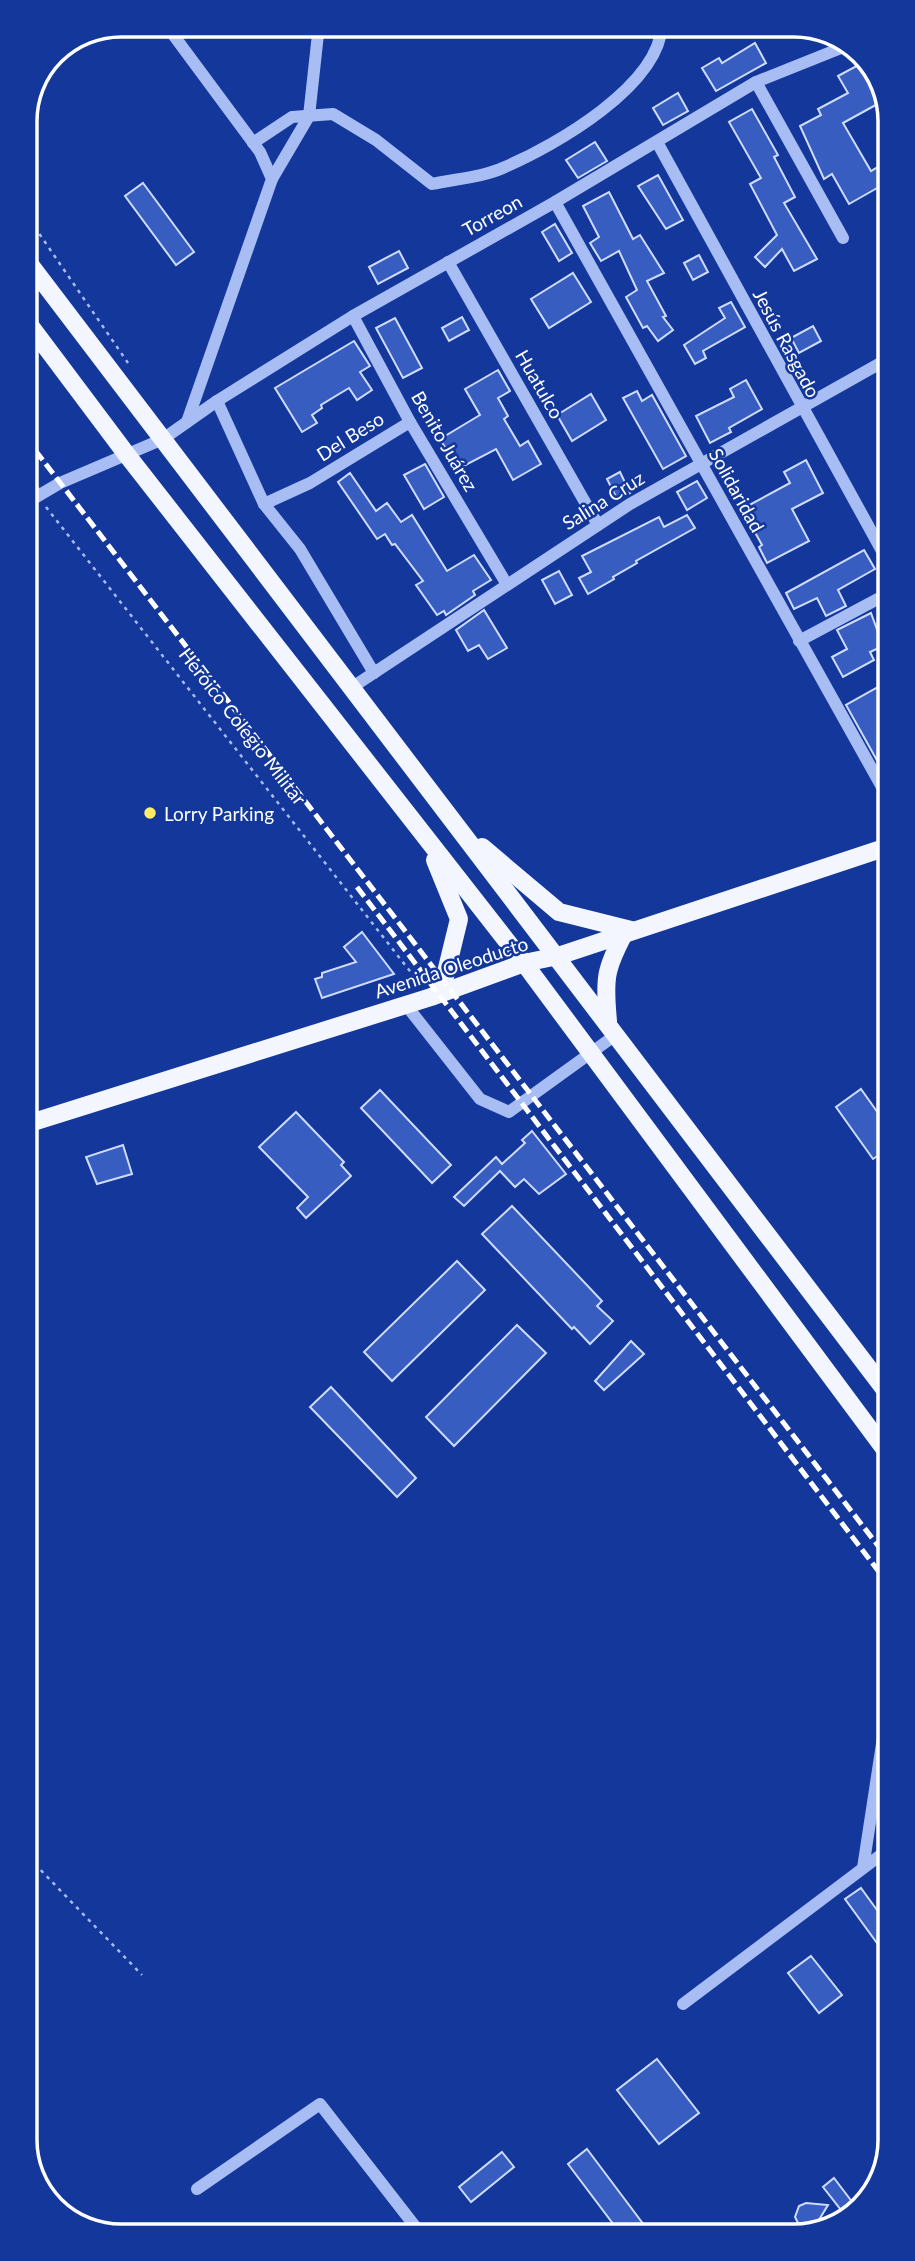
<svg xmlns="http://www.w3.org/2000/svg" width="915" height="2261" font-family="Lato,sans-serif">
<rect width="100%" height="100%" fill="#13379a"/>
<g fill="#375dc0" stroke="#cfdcfd" stroke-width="2">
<polygon points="755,43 766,63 716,91 702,68 719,58 722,63"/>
<polygon points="862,63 883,101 843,123 871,171 886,162 886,183 849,204 832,174 824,179 800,126 821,115 818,109 848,93 838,76"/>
<polygon points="678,93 688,111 663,125 653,108"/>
<polygon points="752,109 778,155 774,157 795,197 784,203 817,259 794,271 782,249 765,267 755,257 777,235 750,184 761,178 729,122"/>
<polygon points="595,142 607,161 578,178 566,160"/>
<polygon points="658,175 683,220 666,229 638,186"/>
<polygon points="143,183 194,252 176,265 125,196"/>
<polygon points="609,192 633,239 640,235 664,273 647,281 666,316 663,317 673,330 658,341 647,326 643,328 626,297 637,290 619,251 601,261 590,243 599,237 583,206"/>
<polygon points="555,224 572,253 559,261 542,232"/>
<polygon points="399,251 408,268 378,284 369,267"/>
<polygon points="699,255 708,272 693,280 684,263"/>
<polygon points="573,273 591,302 549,328 531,299"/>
<polygon points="731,302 745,327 703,351 706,358 695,364 684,345 725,318 719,308"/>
<polygon points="462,317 469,330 449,341 442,328"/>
<polygon points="395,318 422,368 403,378 376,328"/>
<polygon points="813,326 821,341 799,353 791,338"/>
<polygon points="354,341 370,366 360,372 372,390 357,400 349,388 321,405 322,408 312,415 317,423 302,432 275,388"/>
<polygon points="498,370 510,391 498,398 508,416 504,419 520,446 528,441 541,464 513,480 496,449 458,469 440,439 480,415 465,389"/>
<polygon points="746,380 762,409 729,428 731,432 710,443 696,416 734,397 730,389"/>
<polygon points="637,391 642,401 652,395 686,456 663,469 623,398"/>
<polygon points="591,394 606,420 572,441 557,415"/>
<polygon points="806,460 823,493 792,509 809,541 767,563 759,547 762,545 742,509 790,483 784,472"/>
<polygon points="425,464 444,497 424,509 404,475"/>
<polygon points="620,472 630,493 617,499 607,479"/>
<polygon points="350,473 376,511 387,503 401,522 412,515 447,571 474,555 491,580 473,591 475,595 446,615 444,611 437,615 416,585 423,581 395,544 392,545 385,534 377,539 338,482"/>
<polygon points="697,481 707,498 687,510 677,492"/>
<polygon points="687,515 695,528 636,561 637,563 613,577 614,579 588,594 579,578 591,572 582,556 659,517 664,527"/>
<polygon points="864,550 875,569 838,590 846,606 826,616 817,598 794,609 786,593"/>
<polygon points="559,571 572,595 555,604 542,580"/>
<polygon points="484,610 507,648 488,659 479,645 468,651 456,630"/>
<polygon points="871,613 883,646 870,652 874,660 843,677 832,657 847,649 837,630"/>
<polygon points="887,682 887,760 879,764 846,705"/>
<polygon points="362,932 394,974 322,998 315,979 322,977 322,973 356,962 344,947"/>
<polygon points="861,1089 888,1127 888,1149 873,1159 836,1107"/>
<polygon points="380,1090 451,1165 432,1183 361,1108"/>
<polygon points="296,1112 344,1162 341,1165 351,1176 306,1218 297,1208 308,1197 259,1147"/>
<polygon points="532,1131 566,1174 539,1194 524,1179 515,1187 500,1171 464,1206 454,1197 496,1157 502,1164 525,1143 522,1140"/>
<polygon points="123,1145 132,1174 97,1184 86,1157"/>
<polygon points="512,1206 602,1301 597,1306 613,1321 590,1344 574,1327 572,1329 482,1234"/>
<polygon points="457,1261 485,1290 392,1381 364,1352"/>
<polygon points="517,1325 546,1353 454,1446 426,1417"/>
<polygon points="631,1341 644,1354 604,1390 595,1381"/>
<polygon points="331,1387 416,1478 397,1497 310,1407"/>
<polygon points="861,1888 890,1928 890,1961 845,1899"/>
<polygon points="811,1956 842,1995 819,2013 788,1973"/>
<polygon points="657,2059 699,2113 659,2144 617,2090"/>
<polygon points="587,2149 650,2233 620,2233 568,2164"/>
<polygon points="502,2152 514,2167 471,2202 459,2187"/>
<polygon points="834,2178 856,2207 845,2215 823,2187"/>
<polygon points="806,2203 828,2205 817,2223 806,2228 799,2225 795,2217 799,2206"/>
</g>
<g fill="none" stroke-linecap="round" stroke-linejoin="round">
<g stroke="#a7bdf3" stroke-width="2.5" stroke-dasharray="3.5 5" stroke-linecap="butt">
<polyline points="25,213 128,363"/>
<polyline points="46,507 420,984"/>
<polyline points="29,1858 142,1975"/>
<polyline points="29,2009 37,2017"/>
</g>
<g stroke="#a7bdf3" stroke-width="12">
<polyline points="166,25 260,152 272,179 187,422"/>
<polyline points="756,82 843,238"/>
<polyline points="657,142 887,560"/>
<path d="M253 143 292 117 333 114 376 140 432 184C455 179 484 177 505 167 556 145 659 86 662 25"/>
<polyline points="272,179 309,116 319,25"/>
<polyline points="555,202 887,796"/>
<polyline points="448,262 598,525"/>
<polyline points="353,316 410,422 506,583"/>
<polyline points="217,401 264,504 300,549 374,673"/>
<polyline points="26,479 37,495"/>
<polyline points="26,503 60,483 163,439 217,401 353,316 555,202 756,82 851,44"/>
<polyline points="264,504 310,483 410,422"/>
<polyline points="799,641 887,594"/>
<polyline points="351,688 630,504 886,360"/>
<polyline points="406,1005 480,1099 509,1112 617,1034"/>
<polyline points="863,1868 889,1698"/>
<polyline points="683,2004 890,1848"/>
<polyline points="197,2189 320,2104 421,2234"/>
</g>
<g stroke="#f3f6ff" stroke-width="18">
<polyline points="25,258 889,1395"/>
<polyline points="25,319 127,455 524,963 889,1455"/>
<polyline points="482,847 559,912 631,930"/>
<polyline points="435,860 459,919 441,993"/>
<path d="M608 1021C604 979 605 969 625 932"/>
<polyline points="27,1124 431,997 524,963 558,956 887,847"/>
</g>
<g stroke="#fff" stroke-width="5" stroke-dasharray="12 5" stroke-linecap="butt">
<polyline points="25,437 889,1560"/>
<polyline points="357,887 889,1585"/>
</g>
</g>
<circle fill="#ffed69" stroke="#13379a" stroke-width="2.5" cx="150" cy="813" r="7"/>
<g text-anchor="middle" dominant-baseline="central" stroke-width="5" stroke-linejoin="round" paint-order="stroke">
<g font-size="19" fill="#fff" stroke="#13379a">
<text transform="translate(492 215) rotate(-29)">Torreon</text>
<text transform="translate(787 343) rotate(62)">Jesús Rasgado</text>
<text transform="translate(540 384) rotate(60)">Huatulco</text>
<text transform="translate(350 436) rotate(-32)">Del Beso</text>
<text transform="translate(445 441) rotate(60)">Benito Juárez</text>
<text transform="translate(737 490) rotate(61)">Solidaridad</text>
<text transform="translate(603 500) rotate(-32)">Salina Cruz</text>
<text transform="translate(243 726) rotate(52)">Heróico Colegio Militar</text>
<text transform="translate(451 967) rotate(-18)">Avenida Oleoducto</text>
</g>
<g font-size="19" fill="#fff" stroke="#13379a" text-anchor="start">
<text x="164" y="813">Lorry Parking</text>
</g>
</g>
<path d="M0 0H915V2261H0ZM121 37H794A84 84 0 0 1 878 121V2140A84 84 0 0 1 794 2224H121A84 84 0 0 1 37 2140V121A84 84 0 0 1 121 37Z" fill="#13379a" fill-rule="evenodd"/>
<path fill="none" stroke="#fff" stroke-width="3.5" d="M121 37H794A84 84 0 0 1 878 121V2140A84 84 0 0 1 794 2224H121A84 84 0 0 1 37 2140V121A84 84 0 0 1 121 37Z"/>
</svg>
